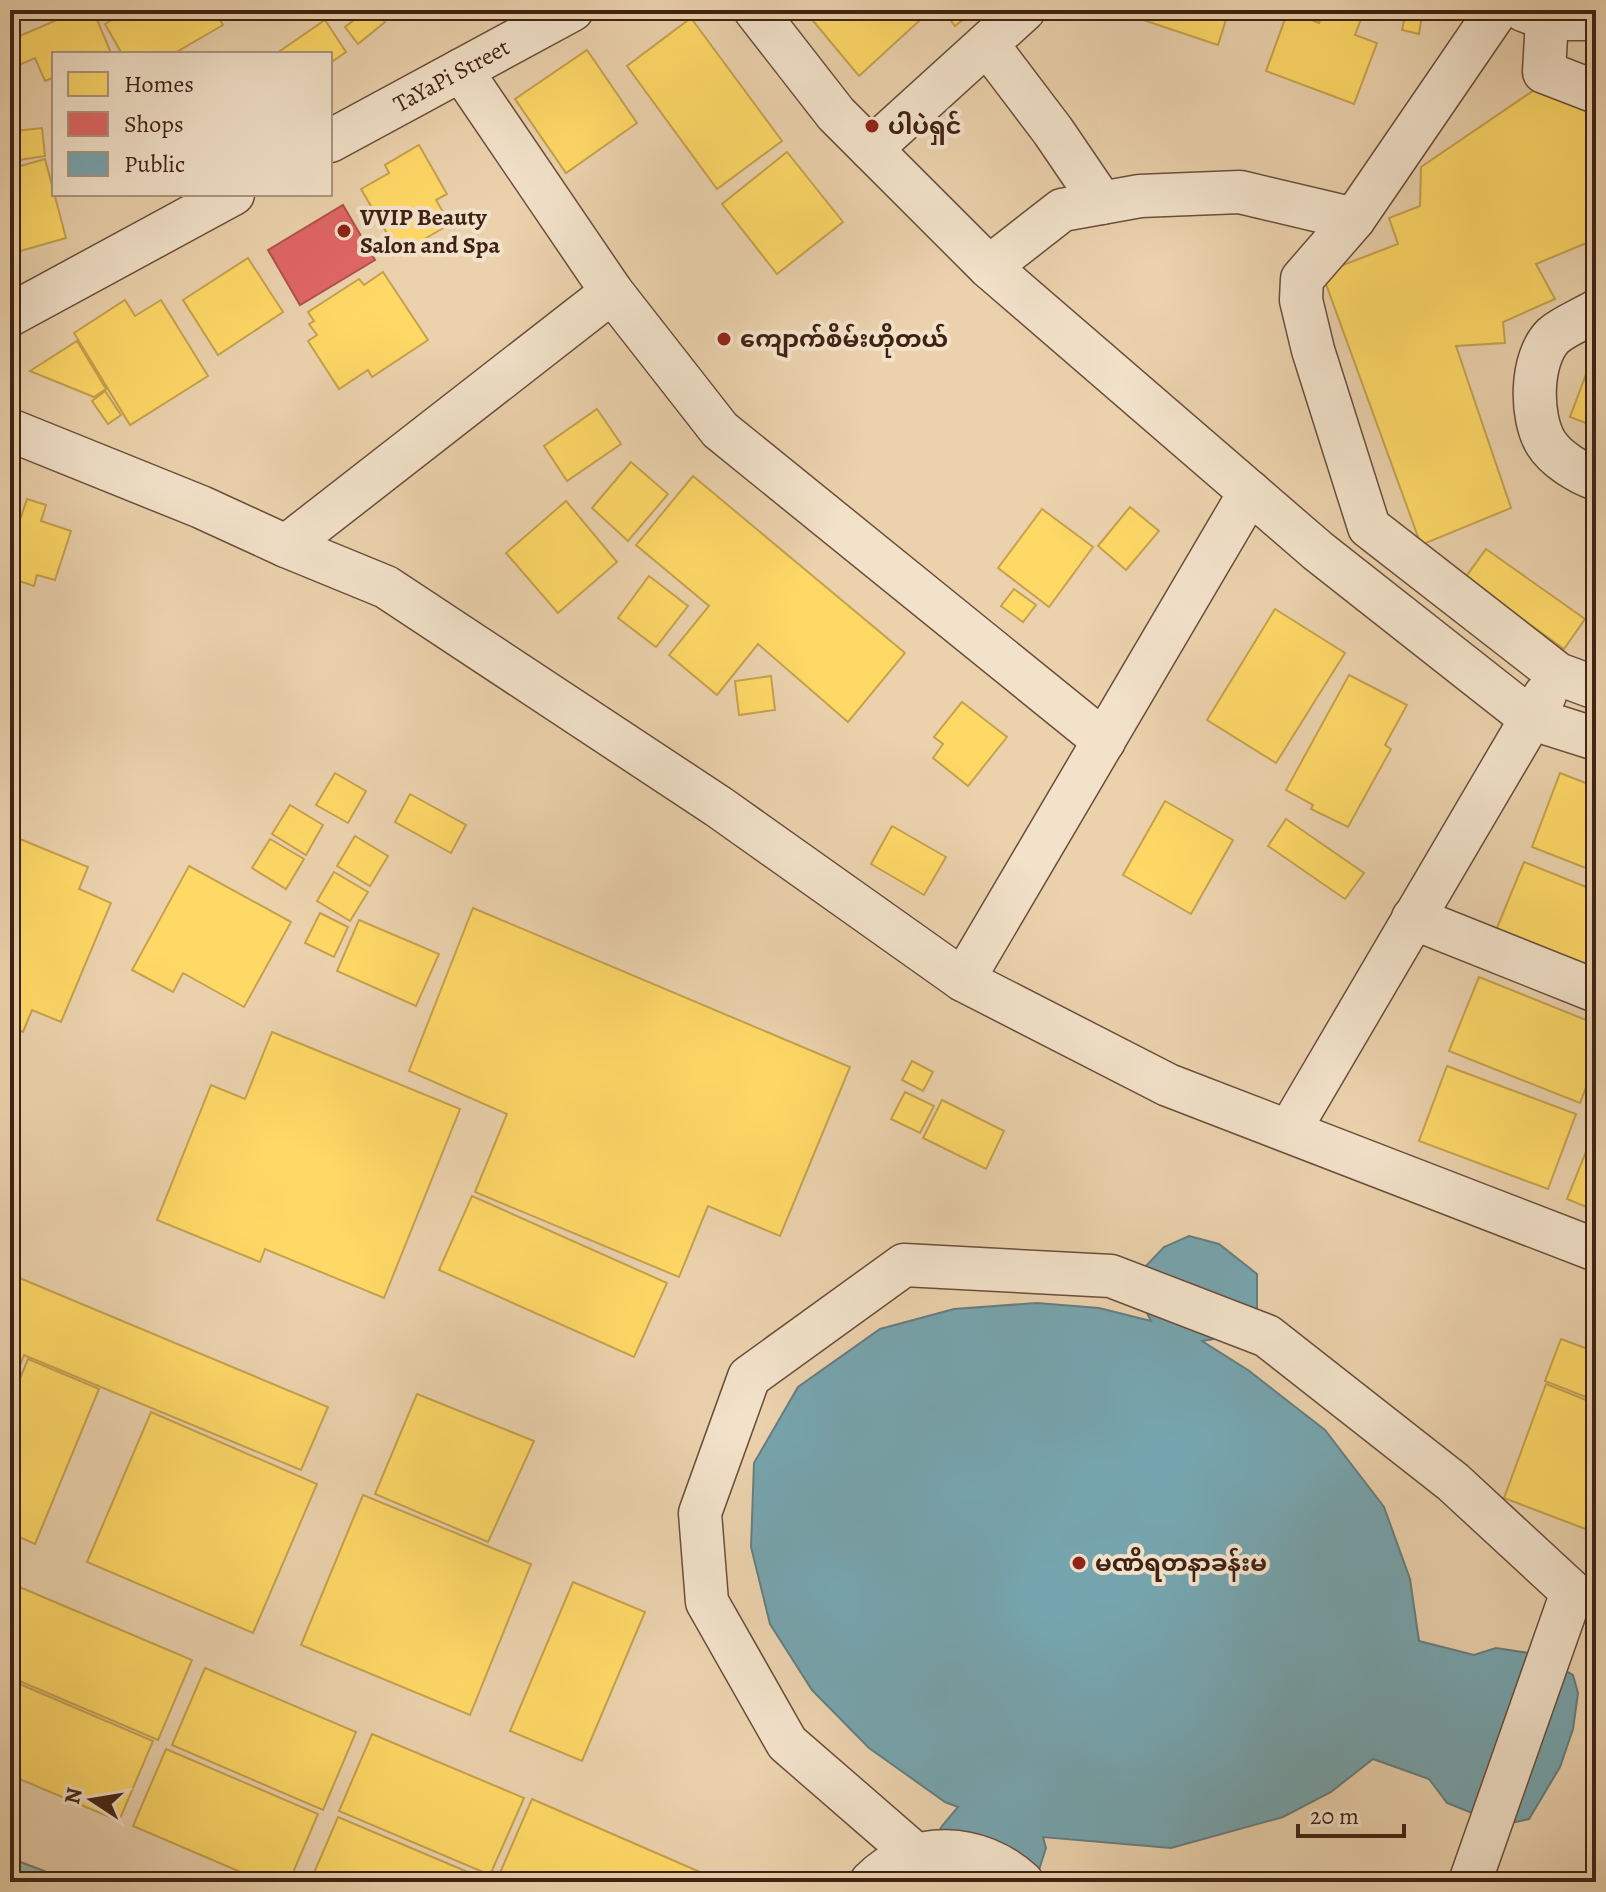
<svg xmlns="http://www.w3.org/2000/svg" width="1606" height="1892" font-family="Alegreya,'Noto Sans Myanmar',serif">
<rect width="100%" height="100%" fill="#ebd2ad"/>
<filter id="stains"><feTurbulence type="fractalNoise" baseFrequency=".0025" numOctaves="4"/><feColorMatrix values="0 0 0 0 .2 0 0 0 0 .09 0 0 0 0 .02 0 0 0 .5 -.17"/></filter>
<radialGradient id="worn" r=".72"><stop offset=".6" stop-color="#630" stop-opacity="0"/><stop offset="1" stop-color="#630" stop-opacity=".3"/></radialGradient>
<polygon fill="#98b8a9" stroke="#757c6d" stroke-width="2" points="10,1858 73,1882 10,1882"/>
<g fill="#ffd966" stroke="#c6a24d" stroke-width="2">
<polygon points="80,10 93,10 111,53 54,54 54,77 45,81 35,58 19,65 10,40"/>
<polygon points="129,10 214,10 223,25 173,54 122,54 105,24"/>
<polygon points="367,10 375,10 385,22 358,44 345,27"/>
<polygon points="804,10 931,10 859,76"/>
<polygon points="943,10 975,10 955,26"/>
<polygon points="1140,10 1229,10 1218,45 1137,18"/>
<polygon points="1324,10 1364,11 1355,35 1377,43 1354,104 1266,71 1288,11 1319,23"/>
<polygon points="1406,11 1422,15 1419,34 1402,30"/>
<polygon points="691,18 782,141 717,189 627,66"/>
<polygon points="325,20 346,52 330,63 330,54 282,54 280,51"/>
<polygon points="587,50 637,123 566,173 515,99"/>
<polygon points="1543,84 1596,107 1596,239 1536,264 1555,299 1503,322 1505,343 1456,346 1511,508 1421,545 1322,273 1398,244 1389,218 1420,206 1421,167"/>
<polygon points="42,128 45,156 19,160 16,131"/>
<polygon points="419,145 447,194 436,200 450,224 399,254 361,189 389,173 385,165"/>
<polygon points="787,152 843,222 777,274 722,204"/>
<polygon points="45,159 66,238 10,254 10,169"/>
<polygon points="248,258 283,312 218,355 183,300"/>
<polygon points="383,272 428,340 372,377 368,370 339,389 308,341 317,335 309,324 314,321 308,312 359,279 364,285"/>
<polygon points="125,300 135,316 161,300 208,376 130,425 74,333"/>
<polygon points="77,341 106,389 94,397 30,371"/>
<polygon points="1596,348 1596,427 1570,417"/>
<polygon points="105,391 121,415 108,424 92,401"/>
<polygon points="597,409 621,444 567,481 544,446"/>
<polygon points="631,462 668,494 628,541 592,508"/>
<polygon points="693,476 905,653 848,722 758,644 717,695 669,655 709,606 636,545"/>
<polygon points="27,499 46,505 41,521 71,531 55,580 37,575 34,586 10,578 10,514 21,517"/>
<polygon points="566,501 617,562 558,613 506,553"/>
<polygon points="1130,507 1159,531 1126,570 1098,546"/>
<polygon points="1042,509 1093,547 1049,607 998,568"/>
<polygon points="1486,549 1585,619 1564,649 1465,578"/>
<polygon points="649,576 688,606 656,647 618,618"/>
<polygon points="1014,589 1036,605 1023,622 1001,606"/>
<polygon points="1275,609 1345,653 1276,763 1207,720"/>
<polygon points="1349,675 1407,705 1385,745 1391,749 1348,827 1311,809 1313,805 1286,790"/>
<polygon points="771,676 775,710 739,715 735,681"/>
<polygon points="962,702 1007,737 968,786 933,758 943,744 934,737"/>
<polygon points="335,773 366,791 348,823 316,805"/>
<polygon points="1560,773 1596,787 1596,872 1532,847"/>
<polygon points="410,794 466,825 451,853 395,822"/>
<polygon points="1165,801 1233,840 1191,914 1123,875"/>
<polygon points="290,805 323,825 306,855 272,834"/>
<polygon points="1286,819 1364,873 1345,899 1268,846"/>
<polygon points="892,826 946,857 924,895 871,864"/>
<polygon points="355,836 388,856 370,886 337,866"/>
<polygon points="20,839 88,867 79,889 111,903 61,1022 32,1010 23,1032 10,1026 10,862"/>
<polygon points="270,839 304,859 286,889 252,868"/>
<polygon points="1524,862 1596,891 1596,976 1494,935"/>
<polygon points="189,866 291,922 244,1007 183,973 173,992 132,970"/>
<polygon points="334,872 368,892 350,921 317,901"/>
<polygon points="473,908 850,1067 780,1236 708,1206 679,1277 475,1192 507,1114 409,1071"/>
<polygon points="320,913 348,927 334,957 305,943"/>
<polygon points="359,920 439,954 416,1006 337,971"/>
<polygon points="1479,977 1596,1024 1596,1062 1580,1103 1449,1051"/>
<polygon points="272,1032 460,1109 384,1298 265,1249 260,1262 157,1220 211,1085 245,1099"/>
<polygon points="912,1061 933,1072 923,1091 902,1080"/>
<polygon points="1447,1066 1576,1114 1548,1189 1419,1141"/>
<polygon points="905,1092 934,1106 920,1133 891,1119"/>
<polygon points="942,1100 1004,1131 986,1169 923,1138"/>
<polygon points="1596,1127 1596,1211 1567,1199"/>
<polygon points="472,1196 667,1283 634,1357 439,1270"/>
<polygon points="10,1274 328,1407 301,1470 24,1355 10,1390"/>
<polygon points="1561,1339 1596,1352 1596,1401 1545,1381"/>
<polygon points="28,1359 99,1389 35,1544 10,1533 10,1403"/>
<polygon points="1546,1384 1596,1404 1596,1533 1504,1498"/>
<polygon points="417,1394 534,1441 488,1542 375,1494"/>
<polygon points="151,1412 317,1484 253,1633 87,1562"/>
<polygon points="363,1495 531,1564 470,1715 301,1645"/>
<polygon points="573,1582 645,1612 582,1761 510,1731"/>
<polygon points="10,1583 192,1660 158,1740 10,1677"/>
<polygon points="205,1668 356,1732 323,1810 172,1745"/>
<polygon points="10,1680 153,1741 119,1821 10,1775"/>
<polygon points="372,1734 524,1798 490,1875 339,1811"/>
<polygon points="166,1749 318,1814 289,1882 264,1882 133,1826"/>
<polygon points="532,1799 723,1882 496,1882"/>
<polygon points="338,1817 489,1881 489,1882 310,1882"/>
</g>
<polygon fill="#e06666" stroke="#b0524d" stroke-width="2" points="343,205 375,260 300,305 268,250"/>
<polygon fill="#76a5af" stroke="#667e80" stroke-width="2" points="1189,1236 1219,1244 1257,1274 1257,1310 1232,1336 1202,1341 1248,1370 1325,1430 1384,1507 1410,1579 1419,1641 1474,1655 1496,1648 1535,1654 1573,1675 1578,1693 1573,1729 1560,1767 1529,1819 1502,1825 1447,1803 1429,1779 1373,1759 1331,1792 1283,1817 1171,1848 1043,1837 1046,1848 1035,1882 933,1882 929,1862 933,1841 942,1826 958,1807 945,1802 869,1748 812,1690 770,1624 751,1547 754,1463 798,1387 880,1329 954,1309 1037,1303 1099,1308 1151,1321 1138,1295 1144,1268 1164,1247"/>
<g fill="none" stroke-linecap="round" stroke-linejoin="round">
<defs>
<g id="minor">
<polyline points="755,10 836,114 989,267 1318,551 1530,718 1596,739"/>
<polyline points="1497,10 1354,219 1302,279 1301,300 1313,350 1369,527 1558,674 1596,688"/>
<polyline points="1523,10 1547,19 1596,19"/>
<polyline points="1547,19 1544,72 1596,92"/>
<polyline points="987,44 1053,131 1102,203"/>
<polyline points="461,70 612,292 720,430 1104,741"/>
<path id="s1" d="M330 141 572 10"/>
<polyline points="871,149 1024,10"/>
<polyline points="989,267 1062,210 1140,196 1240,192 1354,219"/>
<path d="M1596 311C1583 319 1564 326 1553 336 1530 359 1530 417 1546 443 1556 459 1579 473 1596 479"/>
<polyline points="10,315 233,194"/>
<polyline points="10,430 201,507 286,546 386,587 719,807 963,980 1168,1085 1596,1250"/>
<polyline points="286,546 612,292"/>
<polyline points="1413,918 1596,991"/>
<polyline points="963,980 1250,492"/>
<polyline points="1289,1131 1545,695"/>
<polyline points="916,1855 787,1743 707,1602 700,1513 749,1377 904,1265 1111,1276 1267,1336 1453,1482 1572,1592 1470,1882"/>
<path d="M871 1882C913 1839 980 1843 1022 1882"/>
</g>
</defs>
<use href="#minor" stroke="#6b4e3a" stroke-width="45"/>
<use href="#minor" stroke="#f2e2ca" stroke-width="42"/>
</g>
<g fill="#8f2418" stroke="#f2e2ca" stroke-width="3">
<circle cx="872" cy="126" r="8"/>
<circle cx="344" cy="231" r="8"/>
<circle cx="724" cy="339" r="8"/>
<circle cx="1079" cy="1563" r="8"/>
</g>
<g text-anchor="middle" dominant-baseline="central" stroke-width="8" stroke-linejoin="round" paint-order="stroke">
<g font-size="24" fill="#402214" stroke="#f2e2ca">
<text stroke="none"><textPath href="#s1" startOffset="138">TaYaPi Street</textPath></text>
</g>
<g font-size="24" font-weight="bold" fill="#402214" stroke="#f2e2ca" text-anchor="start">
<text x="888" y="126">ပါပဲရှင်</text>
<text x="360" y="217">VVIP Beauty<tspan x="360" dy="28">Salon and Spa</tspan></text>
<text x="740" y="339">ကျောက်စိမ်းဟိုတယ်</text>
<text x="1095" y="1563">မဏိရတနာခန်းမ</text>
</g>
</g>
<rect width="1606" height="1892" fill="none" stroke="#ebd2ad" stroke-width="40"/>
<rect x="12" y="12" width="1582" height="1868" fill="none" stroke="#402214" stroke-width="4"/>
<rect x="20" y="20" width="1566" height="1852" fill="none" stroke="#402214" stroke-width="2"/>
<rect x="52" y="52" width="280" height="144" fill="#f2e2ca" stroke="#ab9581" stroke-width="2"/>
<rect x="68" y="72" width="40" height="24" fill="#ffd966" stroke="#ab9581" stroke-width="2"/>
<text x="124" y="92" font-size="24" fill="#402214">Homes</text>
<rect x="68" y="112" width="40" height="24" fill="#e06666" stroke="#ab9581" stroke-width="2"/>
<text x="124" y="132" font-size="24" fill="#402214">Shops</text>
<rect x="68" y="152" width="40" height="24" fill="#76a5af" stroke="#ab9581" stroke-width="2"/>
<text x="124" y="172" font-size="24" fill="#402214">Public</text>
<g transform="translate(92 1800) rotate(282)" stroke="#f2e2ca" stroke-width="6" paint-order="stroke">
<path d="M0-6L14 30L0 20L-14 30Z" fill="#402214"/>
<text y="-12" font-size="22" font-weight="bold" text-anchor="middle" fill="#402214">N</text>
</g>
<path d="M1298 1824v12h106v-12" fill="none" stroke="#402214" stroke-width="4"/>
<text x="1310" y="1824" font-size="24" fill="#402214" stroke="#f2e2ca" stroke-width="6" paint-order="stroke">20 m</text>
<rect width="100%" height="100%" filter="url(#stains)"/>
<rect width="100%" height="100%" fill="url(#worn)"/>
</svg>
